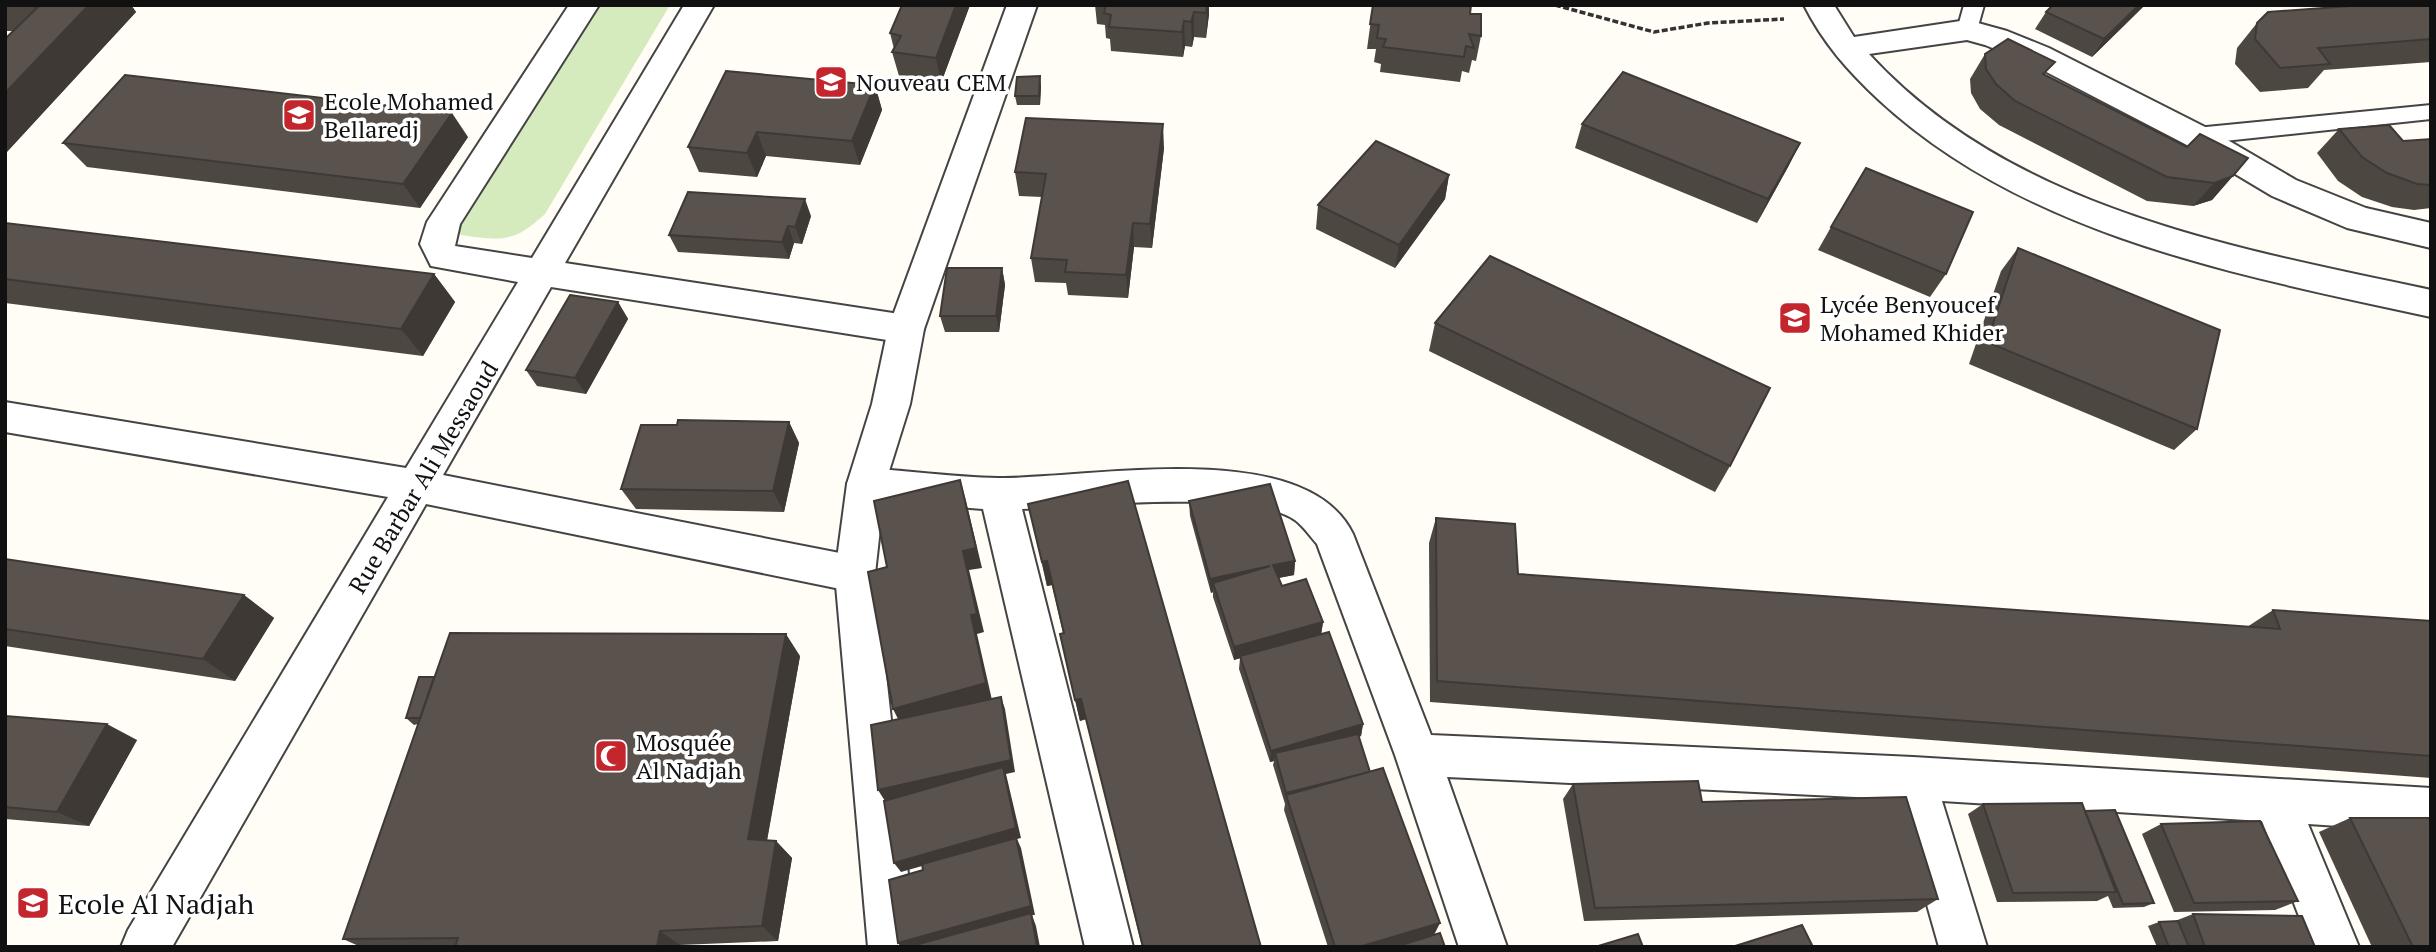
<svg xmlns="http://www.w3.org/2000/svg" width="2436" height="952" font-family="'PT Serif',serif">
<rect width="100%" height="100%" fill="#fffdf5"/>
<path fill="#d5ebbd" d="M596 5H670L545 214C514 243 501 241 461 235L457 224Z"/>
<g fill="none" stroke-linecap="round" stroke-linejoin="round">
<defs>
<g id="service">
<polygon points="1964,5 1984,5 1977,30 1967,37 1957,30"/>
<polygon points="2431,105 2431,119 2196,144 2188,141 2185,136 2188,131 2196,128"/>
</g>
<g id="minor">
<polygon points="569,5 599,5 460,224 455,246 532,258 684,5 714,5 565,263 906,315 919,319 924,329 919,339 906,343 551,287 443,475 855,556 869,561 875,574 869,587 855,592 426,504 172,947 121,947 128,930 388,497 5,432 5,402 406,468 518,282 431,266 420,244 427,222"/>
<path d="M1804 5H1834L1854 37 1967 20 2007 31 2049 48 2207 128 2296 180 2366 208 2431 223V248L2347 228 2272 196 2185 144 2027 62 1985 45 1967 40 1869 54C2012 210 2235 248 2431 290V317C2240 275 2027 237 1879 100 1848 71 1823 43 1804 5Z"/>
<path d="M866 468C910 471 954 477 998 478 1089 479 1305 435 1353 534L1431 735 1913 757 2431 788V832L2308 824 2359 947H2311L2262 821 1942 801 1987 947H1939L1897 799 1447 777 1507 947H1459L1395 755 1317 544C1310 536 1303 526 1295 520 1251 489 1080 506 1022 509L1133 947H1085L983 509 866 500 852 496 847 484 852 472Z"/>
</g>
<polygon id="tertiary" points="1007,5 1037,5 924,329 910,404 885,484 875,574 916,947 868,947 835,574 847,484 872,404 888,329"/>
</defs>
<use href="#service" stroke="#444" stroke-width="4"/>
<use href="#minor" stroke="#444" stroke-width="4"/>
<use href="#tertiary" stroke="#444" stroke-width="4"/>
<polyline stroke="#333" stroke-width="3.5" stroke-dasharray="6 2.5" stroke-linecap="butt" points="1555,5 1654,32 1708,23 1784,19"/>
<use href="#service" fill="#fff" fill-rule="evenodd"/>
<use href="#minor" fill="#fff" fill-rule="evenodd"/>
<use href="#tertiary" fill="#fff" fill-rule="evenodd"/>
</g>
<g fill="#4d4742">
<polygon points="5,5 131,5 136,12 5,154 5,39 13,31 5,31"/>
<polygon points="902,5 970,5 941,83 899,76 892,52 894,49 890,33"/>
<polygon points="1095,5 1209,5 1209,14 1206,38 1194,37 1192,47 1185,46 1183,57 1111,51 1110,39 1106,38 1105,25 1097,24"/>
<polygon points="1373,5 1470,14 1481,36 1476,61 1472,60 1469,73 1462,71 1460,82 1380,72 1381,64 1374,62 1376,49 1367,49"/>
<polygon points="2053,5 2145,5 2092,57 2035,29 2046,12"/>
<polygon points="2431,5 2431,62 2324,70 2308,88 2260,92 2235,64 2237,48 2257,23"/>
<polygon points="1985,54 2046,75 2187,147 2248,158 2212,200 2193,206 2147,201 1999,125 1980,109 1971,93 1970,79"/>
<polygon points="875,85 882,110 860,165 766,156 757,177 699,172 688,147"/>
<polygon points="1041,85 1040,105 1017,105 1015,96"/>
<polygon points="1582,124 1800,143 1788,167 1757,223 1575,148"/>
<polygon points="2339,129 2403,141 2431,139 2431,208 2414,210 2392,207 2362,197 2338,181 2317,153"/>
<polygon points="468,137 420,208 87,167 63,143"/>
<polygon points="1164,148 1152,248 1134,247 1128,298 1068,295 1066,283 1035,282 1031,258 1042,197 1019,196 1015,172"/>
<polygon points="1449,175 1445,199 1395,268 1316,229 1318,205"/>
<polygon points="811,216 802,244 794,243 789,259 678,252 669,235"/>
<polygon points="5,223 434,274 455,302 423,356 5,303"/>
<polygon points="1831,227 1946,274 1930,297 1818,250"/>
<polygon points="2018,248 2197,429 2174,450 1969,364 2001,271"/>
<polygon points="1002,268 1005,285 999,332 945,332 940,316"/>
<polygon points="618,302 628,319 586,394 537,386 526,370"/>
<polygon points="1435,323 1730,466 1715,492 1429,351"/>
<polygon points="789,422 799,443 784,512 636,509 621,489 677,425"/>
<polygon points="1189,501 1295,561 1294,575 1279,578 1282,586 1323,622 1321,635 1363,724 1361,736 1359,737 1370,772 1430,936 1393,947 1328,947 1284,810 1285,804 1273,765 1274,761 1270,762 1239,669 1240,658 1234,660 1213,597 1213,592 1211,593 1190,516"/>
<polygon points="1028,504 1261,947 1142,947 1086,719 1080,721 1060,634 1063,633 1052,585 1047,586"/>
<polygon points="1436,518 1518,574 2247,627 2273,610 2431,621 2431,778 1430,702 1429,543"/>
<polygon points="5,559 244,595 274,618 235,681 5,646"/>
<polygon points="800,656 767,841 776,841 792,858 778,941 680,945 680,947 361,947 343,939 418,724 414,725 406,718"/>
<polygon points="5,716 137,740 89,826 5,819"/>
<polygon points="1573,784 1702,802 1938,899 1917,912 1584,921 1563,799"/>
<polygon points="1983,804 2085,811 2154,903 2144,907 2113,908 2108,896 2097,901 1997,902 1968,814"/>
<polygon points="2350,818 2431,947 2372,947 2319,832"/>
<polygon points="2161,824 2298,901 2275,910 2174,912 2142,834"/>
<polygon points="2193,914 2315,947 2157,947 2148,926 2159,922 2175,921"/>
</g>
<g fill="#3f3936">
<polygon points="89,5 131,5 136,12 5,154 5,93"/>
<polygon points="956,5 970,5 941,83 936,58"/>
<polygon points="1207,5 1209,5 1209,14 1206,38"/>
<polygon points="2139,5 2145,5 2092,57 2104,39"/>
<polygon points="1194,12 1194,37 1192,47 1191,22"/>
<polygon points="1184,21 1185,46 1183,57 1182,32"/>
<polygon points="1040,76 1041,85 1040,105 1039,96"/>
<polygon points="875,85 882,110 860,165 852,141"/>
<polygon points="452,113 468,137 420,208 403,184"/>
<polygon points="1163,124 1164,148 1152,248 1150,224"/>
<polygon points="757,132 766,156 757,177 747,153"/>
<polygon points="1800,143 1788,167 1757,223 1768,199"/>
<polygon points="1449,175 1445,199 1395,268 1399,245"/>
<polygon points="2233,176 2212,200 2193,206 2214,183"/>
<polygon points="805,199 811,216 802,244 795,227"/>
<polygon points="1133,223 1134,247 1128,298 1126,275"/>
<polygon points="788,226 794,243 789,259 782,242"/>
<polygon points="1002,268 1005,285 999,332 996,316"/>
<polygon points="434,274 455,302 423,356 401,329"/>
<polygon points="618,302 628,319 586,394 575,378"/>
<polygon points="789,422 799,443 784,512 773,491"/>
<polygon points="960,480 966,501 982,568 969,570 984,632 977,634 992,700 901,725 893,709 971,615 963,551"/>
<polygon points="1047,561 1052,585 1047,586 1042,562"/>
<polygon points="1295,561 1294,575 1272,579 1273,565"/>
<polygon points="1270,566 1213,583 1213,592 1211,593 1210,579"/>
<polygon points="244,595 274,618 235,681 203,659"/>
<polygon points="1323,622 1321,635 1234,660 1234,647"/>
<polygon points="786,634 800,656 764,856 748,839"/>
<polygon points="1001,697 1005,709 1015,772 1006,774 1021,838 1017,839 1021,848 1035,915 1032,915 1036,926 1040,947 901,947 898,943 1017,839 901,872 894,863 885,801 878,790"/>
<polygon points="1081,699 1086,719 1080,721 1075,700"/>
<polygon points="107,724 137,740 89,826 57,812"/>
<polygon points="1363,724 1361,736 1277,760 1275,753 1274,761 1270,762 1271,751"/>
<polygon points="776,841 792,858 778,941 762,926"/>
<polygon points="1440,923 1434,935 1393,947 1359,947"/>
<polygon points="660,931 680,945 680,947 657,947"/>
</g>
<g fill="#5a524d" stroke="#3f3936" stroke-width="2">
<polygon points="25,5 89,5 5,93 5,39 38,7"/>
<polygon points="902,5 956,5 936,58 892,52 901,36 890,33"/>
<polygon points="1106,5 1207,5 1206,13 1194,12 1191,22 1184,21 1182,32 1109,27 1111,15 1104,13"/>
<polygon points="1373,5 1471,5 1470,14 1481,14 1481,36 1469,34 1474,48 1466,46 1464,57 1383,47 1386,39 1377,38 1379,25 1370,24"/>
<polygon points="2053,5 2139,5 2104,39 2046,12"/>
<polygon points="2364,5 2431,5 2431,39 2318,48 2330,64 2280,68 2255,39 2257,23 2268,12"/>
<polygon points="2008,39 2055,62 2043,74 2187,147 2200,134 2248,158 2233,176 2214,183 2167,177 2015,101 1996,84 1986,69 1985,54"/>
<polygon points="726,71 875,85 852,141 757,132 747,153 688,147"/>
<polygon points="1623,72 1800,143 1768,199 1582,124"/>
<polygon points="125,75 452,113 403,184 63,143"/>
<polygon points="1040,76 1039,96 1015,96 1017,77"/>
<polygon points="1026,118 1163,124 1150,224 1133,223 1126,275 1065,272 1067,260 1031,258 1046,174 1015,172"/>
<polygon points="2389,125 2403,141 2431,139 2431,185 2417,184 2387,173 2362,157 2339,129"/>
<polygon points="1376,141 1449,175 1399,245 1318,205"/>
<polygon points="1866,168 1973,212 1946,274 1831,227"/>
<polygon points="688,192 805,199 795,227 788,226 782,242 669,235"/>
<polygon points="5,223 434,274 401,329 5,279"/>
<polygon points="2018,248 2220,330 2197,429 1987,342"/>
<polygon points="1490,256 1770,388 1730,466 1435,323"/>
<polygon points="947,268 1002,268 996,316 940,316"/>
<polygon points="570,295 618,302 575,378 526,370"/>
<polygon points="678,420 789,422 773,491 621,489 641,425 677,425"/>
<polygon points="960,480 976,548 963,551 977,614 971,615 986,683 893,709 868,572 887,567 874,501"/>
<polygon points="1128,481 1261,947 1143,947 1081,699 1075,700 1060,634 1064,633 1047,561 1042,562 1028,504"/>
<polygon points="1270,484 1295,561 1273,565 1282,586 1306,579 1323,622 1234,647 1213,583 1270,566 1210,579 1189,501"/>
<polygon points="1436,518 1515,524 1518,574 2280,629 2273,610 2431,621 2431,756 1437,681"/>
<polygon points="5,559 244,595 203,659 5,629"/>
<polygon points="1329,632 1363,724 1271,751 1240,656"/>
<polygon points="450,633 786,634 748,839 776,841 762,926 660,931 657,947 455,947 458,938 343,939"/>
<polygon points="419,677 434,677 420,718 406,718"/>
<polygon points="1001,697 1011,760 878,790 871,725"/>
<polygon points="5,716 107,724 57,812 5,807"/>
<polygon points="1358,734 1370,772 1286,793 1275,753"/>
<polygon points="1003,767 1016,828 894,863 884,801"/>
<polygon points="1383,768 1440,923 1359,947 1335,947 1286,795"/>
<polygon points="1698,781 1702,802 1906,797 1938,899 1595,908 1573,784"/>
<polygon points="2082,803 2116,892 2013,893 1983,804"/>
<polygon points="2115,810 2154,903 2123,904 2085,811"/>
<polygon points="2350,818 2431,818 2431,947 2413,947"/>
<polygon points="2260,821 2298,901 2194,903 2161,824"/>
<polygon points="1016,838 1031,906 898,943 889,880 923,870 922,864"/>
<polygon points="1031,913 1037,947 908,947"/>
<polygon points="2193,914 2302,916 2315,947 2205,947"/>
<polygon points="2178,921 2189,947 2169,947 2159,922"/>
<polygon points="1802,925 1813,947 1732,947"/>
<polygon points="1440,933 1445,947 1395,947"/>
<polygon points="1638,934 1643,947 1595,947"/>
</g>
<defs>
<symbol id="school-square" viewBox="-11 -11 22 22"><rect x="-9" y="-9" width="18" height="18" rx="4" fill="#c4262e" stroke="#fff"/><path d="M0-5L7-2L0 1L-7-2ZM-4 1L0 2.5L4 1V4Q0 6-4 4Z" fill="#fff"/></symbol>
<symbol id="mosque-square" viewBox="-11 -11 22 22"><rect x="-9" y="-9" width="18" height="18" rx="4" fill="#c4262e" stroke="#fff"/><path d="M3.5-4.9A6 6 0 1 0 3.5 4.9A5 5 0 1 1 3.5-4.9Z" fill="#fff"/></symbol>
</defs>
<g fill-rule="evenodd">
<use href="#school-square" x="812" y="63" width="38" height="38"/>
<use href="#school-square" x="280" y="96" width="38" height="38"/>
<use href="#school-square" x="1776" y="299" width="38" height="38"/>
<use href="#mosque-square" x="592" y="737" width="38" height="38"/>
<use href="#school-square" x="14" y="884" width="38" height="38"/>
</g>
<g text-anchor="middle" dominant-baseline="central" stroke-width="7" stroke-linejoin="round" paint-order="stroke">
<g font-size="24" fill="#111" stroke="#fff" text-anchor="start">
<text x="856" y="82">Nouveau CEM</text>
<text x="324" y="101">Ecole Mohamed<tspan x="324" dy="28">Bellaredj</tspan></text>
<text x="1820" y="304">Lycée Benyoucef<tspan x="1820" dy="28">Mohamed Khider</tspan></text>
<text x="636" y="742">Mosquée<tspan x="636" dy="28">Al Nadjah</tspan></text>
</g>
<g font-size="24" fill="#111" stroke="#fff">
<text transform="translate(423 477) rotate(-59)">Rue Barbar Ali Messaoud</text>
</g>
<g font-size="28" fill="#111" stroke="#fff" text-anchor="start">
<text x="58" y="903">Ecole Al Nadjah</text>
</g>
</g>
<rect width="2436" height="952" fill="none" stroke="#111111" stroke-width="14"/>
</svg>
